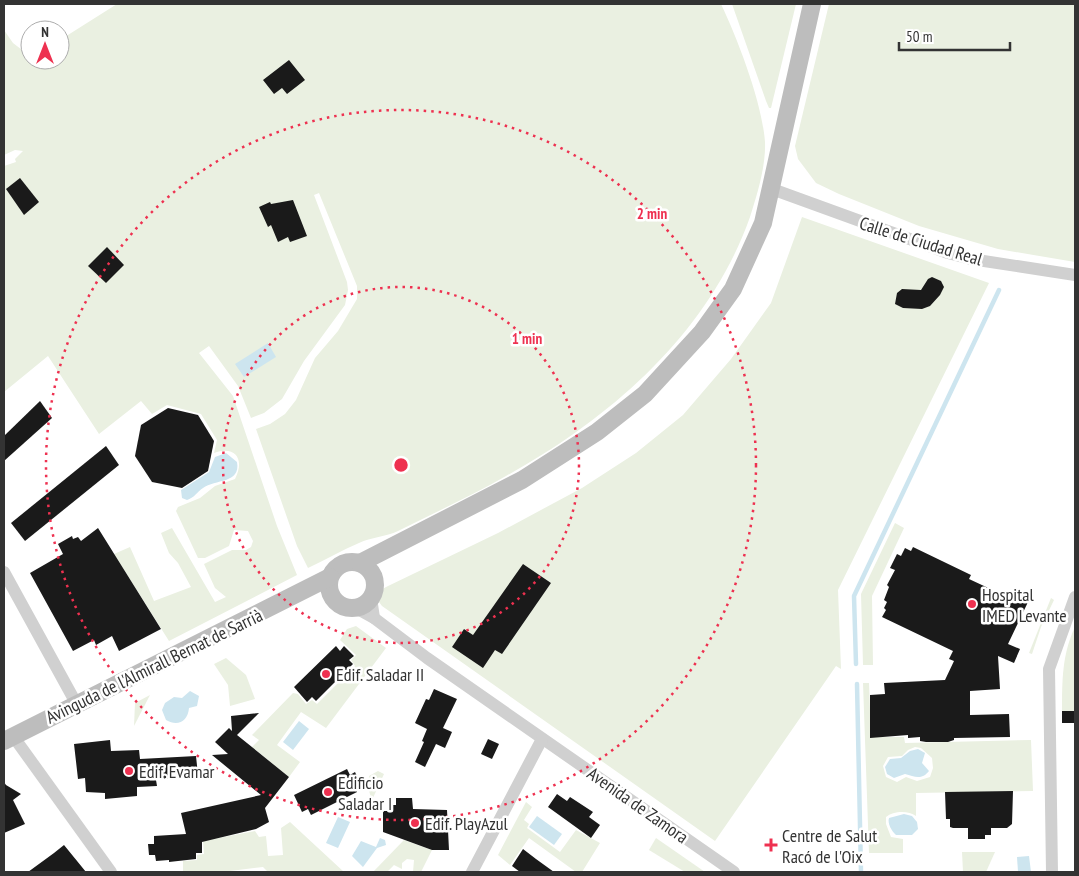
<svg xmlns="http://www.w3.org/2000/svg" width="1079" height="876" font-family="'PT Sans Narrow',sans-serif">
<rect width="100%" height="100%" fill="#fff"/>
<g fill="#eaf0e1" fill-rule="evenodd">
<path d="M117 4H721C738 40 762 102 765 142 766 166 757 195 750 217 709 333 611 418 506 476 471 496 434 513 398 531 386 537 371 537 359 543 342 550 325 560 308 568L297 546 256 429 270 424 285 414 296 400 315 358 338 331 357 299V286L319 193 314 195 347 282 348 290 345 305 304 361 282 399 264 413 251 418 238 386 209 346 199 353 233 396 277 526 297 575 169 641 114 554 130 547 154 601 191 587 178 563 169 553 161 533 172 528 215 602 226 597 215 588 204 564 232 550H246L251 547 253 541 248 531 234 530 229 546 205 558H198L176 511 178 507 200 498 215 486 235 479C245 460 236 445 214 453L217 440 201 414 167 405 152 414 141 401 99 434 48 356 4 392V166L16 162 15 159 23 151 15 150 4 155V30L13 43 30 56V60H60V40Z"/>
<polygon points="732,4 796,4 771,108 769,108 766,101"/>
<polygon points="829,4 1075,4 1075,262 998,249 919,226 839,194 816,183 798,159 795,146"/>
<polygon points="802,217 989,283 838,590 841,669 836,666 715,841 382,606 379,602 381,590 386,587 498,533 582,488 636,453 683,415 731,359 771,303"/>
<polygon points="895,523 904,528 872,596 873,665 863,665 861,594"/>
<polygon points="1051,598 1054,600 1041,627 1032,654 1029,653"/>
<polygon points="356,626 386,648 326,728 301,712 277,745 300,762 289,777 252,747 259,740 252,735 293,693 298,694 306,704 312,700 317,704 355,666 351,660 356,655 340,640 347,629"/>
<path d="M1075 627V711H1062C1062 681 1062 654 1075 627Z"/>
<polygon points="226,658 246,675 255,699 230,706 228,685 214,664"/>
<path d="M863 683H869L871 737H904L905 743 1031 740 1033 791 916 793V816C908 810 893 811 886 817V824L891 837 903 839V853H869ZM915 747 921 748 932 758 933 768 930 777 917 781 906 777 897 782 886 777 883 766 888 757 902 756 908 750Z"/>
<polygon points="150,695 134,726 135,703"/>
<polygon points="378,771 384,774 372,800 368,788 369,776"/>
<polygon points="526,802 532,807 524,820 529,824 527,828 560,852 576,830 600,843 582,872 576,872 529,838 510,865 498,855"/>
<polygon points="290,822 344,872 268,872 263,867 222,872 183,872 183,861 197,860 197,855 204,854 203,841 255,831 259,837 266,836 268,856 283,855 281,828"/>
<polygon points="656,838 705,872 685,872 649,850"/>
<polygon points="404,840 432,850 421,872 413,872 414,860 407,859 402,863 402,869 394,865 387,872 373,872"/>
<polygon points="962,852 995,852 986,872 963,872"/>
</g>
<g fill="#cde5ef">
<polygon points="268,343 276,357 244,377 235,364"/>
<path d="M226 453 237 462C241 484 215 479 203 488 197 492 194 498 187 500L182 498 181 490 209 472 215 457Z"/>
<path d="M190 691 199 696 197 706 189 708C188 721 178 727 166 720L162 710 165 703 174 697 182 698Z"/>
<polygon points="299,721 309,729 293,750 283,742"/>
<path d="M918 749 925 753 922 763 929 771C922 780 915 777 905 774L894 778 887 774 885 767 890 759 901 758 910 751Z"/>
<path d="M904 814 912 816 917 822 918 829 912 835H896C892 832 887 823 889 818Z"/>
<polygon points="537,816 562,834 554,845 529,827"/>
<polygon points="338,817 350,822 338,848 326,843"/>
<polygon points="380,838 385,840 386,845 377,848 363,867 352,856 361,841 376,847"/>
<polygon points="1029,856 1031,872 1018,872 1017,857"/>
</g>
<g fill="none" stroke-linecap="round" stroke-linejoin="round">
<g stroke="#cde5ef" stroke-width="4.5">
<polyline points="856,664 854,596 999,290"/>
<polyline points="857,684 861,872"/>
</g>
</g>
<g fill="#1a1a1a">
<polygon points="289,60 305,80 287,94 282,88 274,94 263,80"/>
<polygon points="20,178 39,202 24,215 6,189"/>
<polygon points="293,200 307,236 290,242 288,237 278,242 271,225 268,227 259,207 270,202 271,204"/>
<polygon points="107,247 124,265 106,283 88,266"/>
<polygon points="932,277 941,281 944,287 940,295 930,306 922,309 903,308 895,304 897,293 902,289 921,290 928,279"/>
<polygon points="40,401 52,418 4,461 4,436"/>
<polygon points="168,408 198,415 214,441 208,471 182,488 152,482 135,456 141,425"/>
<polygon points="106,446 119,465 25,541 11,523"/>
<polygon points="98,528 161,629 119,651 112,636 96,645 94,640 73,651 30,573 63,554 58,544 72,536 73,539 78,537 81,541"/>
<polygon points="913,547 971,575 969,579 1012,599 1014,595 1028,602 1008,644 1020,649 1014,663 998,656 1000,689 970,691 970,715 1009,714 1010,737 954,738 954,740 948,742 926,742 920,741 920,737 908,738 908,735 870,738 870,695 885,694 884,683 945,680 954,661 949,659 953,651 882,617 886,610 884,608 887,602 884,600 889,587 887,585 895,570 890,568 897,554 901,556 905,548 911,551"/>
<polygon points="523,564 551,583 502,654 495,650 483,668 452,647 464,629 473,635"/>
<polygon points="336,646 340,651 344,646 354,656 349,660 353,664 316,701 312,697 307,702 294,687"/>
<polygon points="434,689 457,699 443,728 452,732 445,748 436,744 425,767 415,762 424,742 422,741 427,729 415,723 426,699 429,700"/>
<rect x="1062" y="711" width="13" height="12"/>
<polygon points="259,713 237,735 289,777 265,808 269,822 256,829 202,842 202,853 196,853 196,859 169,862 169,860 156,861 155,855 149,855 148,844 154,844 154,836 186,834 181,813 261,795 212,755 228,754 215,742 229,728 232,731 231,716"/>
<polygon points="488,739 499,744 492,759 481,754"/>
<polygon points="110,740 111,751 139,750 140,759 196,756 198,775 156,780 157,786 137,787 137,796 105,799 105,793 86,792 85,778 78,779 74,744"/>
<polygon points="347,769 350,775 355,772 360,783 355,786 357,792 311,815 308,809 302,812 294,795"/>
<polygon points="4,782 6,785 21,794 13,800 25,824 4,833"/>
<polygon points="1013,791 1012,824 1007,828 991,828 991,835 985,835 985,839 968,839 968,828 953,828 950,827 950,819 946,819 945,792"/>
<polygon points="557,794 567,801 570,797 593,812 589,817 600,825 591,838 548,807"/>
<polygon points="396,798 412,798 413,809 447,810 449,850 432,850 383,832 383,811 389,811 389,805 396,805"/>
<polygon points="64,845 86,872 28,872 54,853"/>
<polygon points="523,849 536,859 554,872 520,872 512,866"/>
</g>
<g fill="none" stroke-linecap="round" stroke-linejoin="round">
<g stroke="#d0d0d0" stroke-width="12">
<polyline points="772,189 948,253 971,259 1075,275"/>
<polyline points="4,572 76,703"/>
<polyline points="371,598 374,618"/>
<polyline points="356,608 374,618 427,658 734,872"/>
<polyline points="13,736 111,872"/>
<polyline points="472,872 542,739"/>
<polyline points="1052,872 1049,669 1075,597"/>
</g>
<g stroke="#bdbdbd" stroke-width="18">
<circle cx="352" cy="585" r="23"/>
<polyline points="360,563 522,480 597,432 645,394 702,332 733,289 763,223 812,4"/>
<polyline points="4,741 330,577"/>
</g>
</g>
<g fill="none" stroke="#ee3150" stroke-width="2.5" stroke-dasharray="2.5 5">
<circle cx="401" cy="465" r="178"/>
<circle cx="401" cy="465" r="355"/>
</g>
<g fill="#ee3150" stroke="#fff" stroke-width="2">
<circle cx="972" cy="604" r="5"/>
<circle cx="326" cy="674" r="5"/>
<circle cx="129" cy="771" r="5"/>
<circle cx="328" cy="792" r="5"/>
<circle cx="415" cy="823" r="5"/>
<path d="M768.5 837.5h5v5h5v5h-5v5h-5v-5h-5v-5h5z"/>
</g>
<g text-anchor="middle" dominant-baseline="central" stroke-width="5" stroke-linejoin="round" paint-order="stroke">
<g font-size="18" fill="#333" stroke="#fff">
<text transform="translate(921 241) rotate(17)">Calle de Ciudad Real</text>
<text transform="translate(154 666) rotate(-26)">Avinguda de l'Almirall Bernat de Sarrià</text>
<text transform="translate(638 805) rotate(35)">Avenida de Zamora</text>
</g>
<g font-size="18" fill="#333" stroke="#fff" text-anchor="start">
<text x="982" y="594">Hospital<tspan x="982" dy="21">IMED Levante</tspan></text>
<text x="336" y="674">Edif. Saladar II</text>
<text x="139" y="771">Edif. Evamar</text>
<text x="338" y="782">Edificio<tspan x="338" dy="21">Saladar I</tspan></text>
<text x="425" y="823">Edif. PlayAzul</text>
<text x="782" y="835">Centre de Salut<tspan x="782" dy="21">Racó de l'Oix</tspan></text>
</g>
</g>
<circle cx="401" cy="465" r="8" fill="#ee3150" stroke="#fff" stroke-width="2.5"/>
<g font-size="15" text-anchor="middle" font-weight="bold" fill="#ee3150" stroke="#fff" stroke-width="5" stroke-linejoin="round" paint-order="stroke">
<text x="652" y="219">2 min</text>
<text x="527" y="344">1 min</text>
</g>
<rect width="1079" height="876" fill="none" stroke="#333333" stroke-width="10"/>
<g transform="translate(45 45)"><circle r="24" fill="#ffffff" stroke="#adadad"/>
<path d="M0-4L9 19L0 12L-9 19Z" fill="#ee3150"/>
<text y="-8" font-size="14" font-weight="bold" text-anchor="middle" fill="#333333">N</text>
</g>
<path d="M899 42v8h111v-8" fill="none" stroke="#333333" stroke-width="2.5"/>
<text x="906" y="42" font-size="15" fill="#333333" stroke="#ffffff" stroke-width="4" paint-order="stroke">50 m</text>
</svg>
